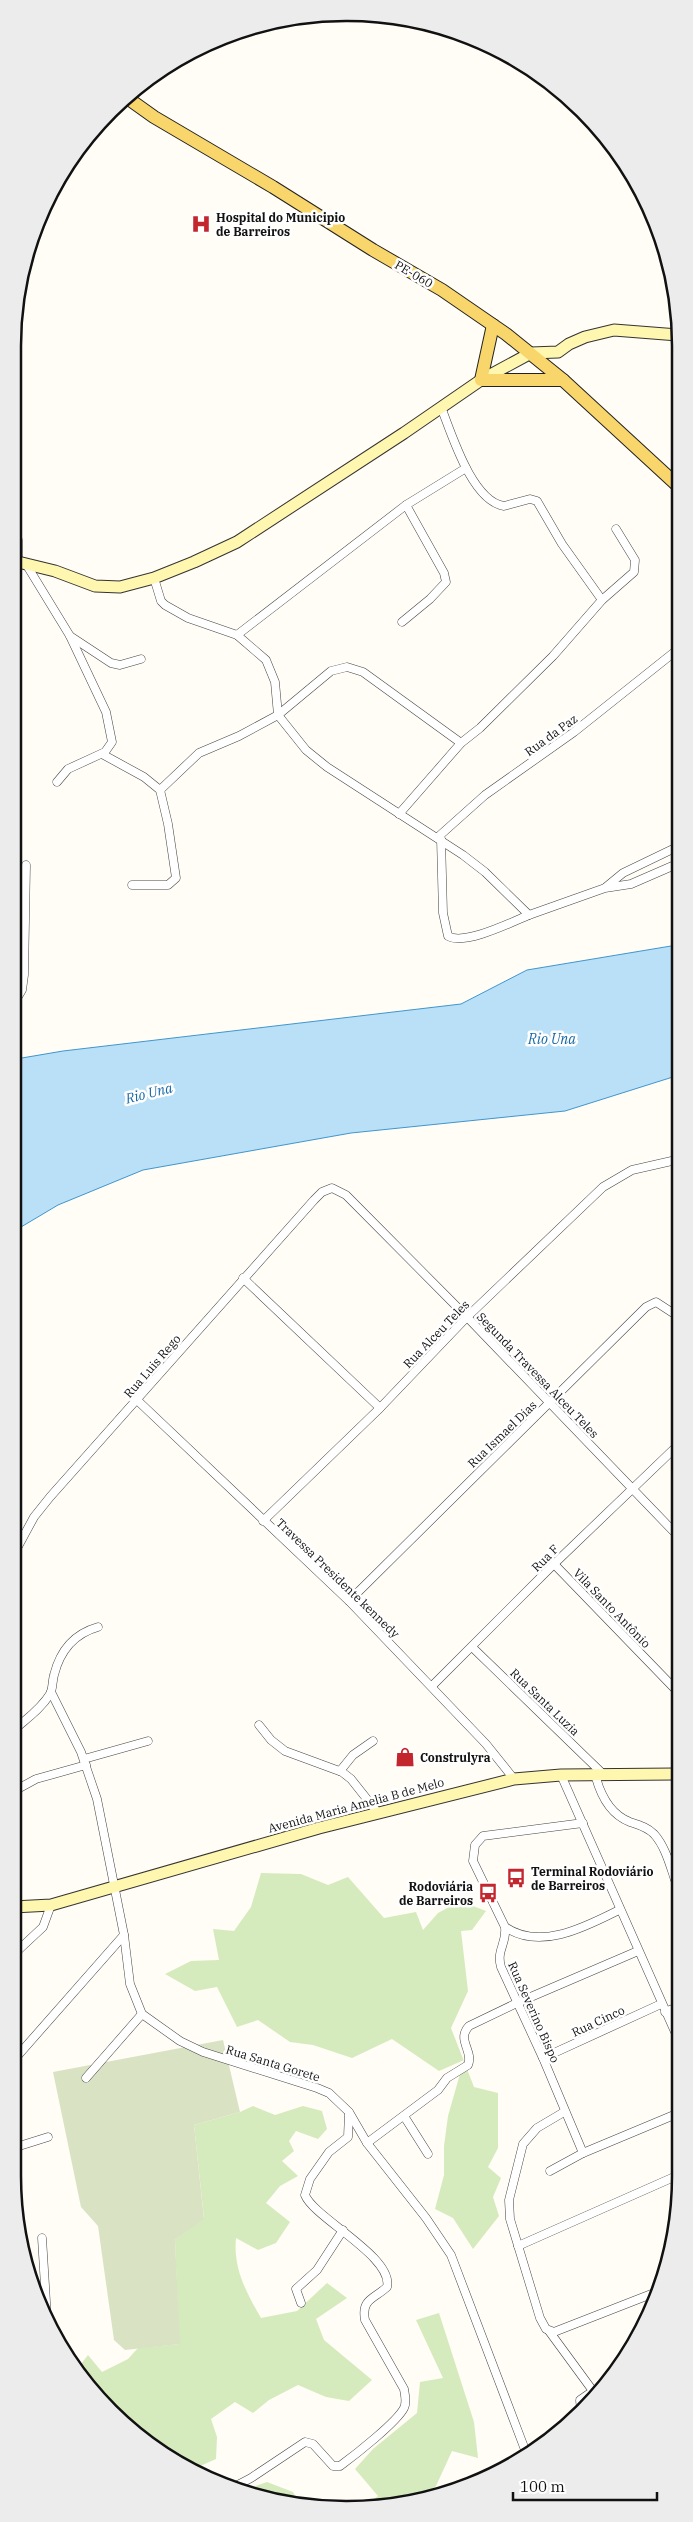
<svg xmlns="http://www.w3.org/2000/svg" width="693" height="2522" font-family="'IBM Plex Serif',serif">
<rect width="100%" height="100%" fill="#fffdf5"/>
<g fill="#d5ebbd">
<polygon points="261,1873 301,1874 328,1885 348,1877 384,1918 416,1912 423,1930 438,1913 460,1901 486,1911 472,1930 461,1931 468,1991 451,2028 474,2087 498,2093 498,2148 488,2167 501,2178 493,2197 499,2216 473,2249 453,2218 435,2209 444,2175 444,2146 448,2116 464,2060 439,2071 392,2039 352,2058 313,2045 290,2042 258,2020 237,2027 217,1987 195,1991 165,1974 191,1961 219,1960 213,1929 234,1931 251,1907"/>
<path d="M253 2106 275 2115 303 2106 322 2111 327 2129 318 2139 296 2131 289 2141 294 2151 282 2161 298 2176 280 2186 266 2203 290 2222 276 2243 258 2250 236 2238C233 2268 246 2292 261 2318L297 2311 327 2283 347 2298 316 2319 324 2340 372 2380 349 2401 326 2397 298 2385 269 2400 253 2413 235 2402 211 2419 217 2437 216 2459 191 2470 143 2441 130 2428V2422C106 2413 92 2390 78 2368L88 2355 102 2372 128 2359 138 2348 179 2344 175 2240 204 2218 194 2125 240 2112Z"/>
<polygon points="439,2313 474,2422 478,2458 452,2451 436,2486 415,2500 369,2504 378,2496 355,2469 373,2449 417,2413 420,2382 443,2378 416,2320"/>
<polygon points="267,2482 293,2492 299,2504 260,2498 241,2491"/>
</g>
<polygon fill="#d9e3c4" points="223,2040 240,2112 194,2125 204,2219 175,2240 180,2344 125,2350 114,2340 98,2226 81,2207 53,2072"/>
<polygon fill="#b9e0f7" stroke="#3f96cf" points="677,945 676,1076 565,1111 351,1133 143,1170 58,1205 16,1230 16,1059 63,1051 461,1004 527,970"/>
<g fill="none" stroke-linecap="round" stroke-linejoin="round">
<defs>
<g id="street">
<path d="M441 407C452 435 472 501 504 506L530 499 537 501 562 544 602 600"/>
<polyline points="18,557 18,540"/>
<polyline points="26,564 70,636 106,712 112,742 105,752 68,769 57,782"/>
<polyline points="154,578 161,601 165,605 188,618 237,635 266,660 275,682 278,715 306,750 327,767 463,855 485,872 529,915 605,888 631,884 677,864"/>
<polyline points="402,622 430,599 446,582 444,573 406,505"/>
<polyline points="237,635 406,505 466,468"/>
<polyline points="70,636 111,663 120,665 141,659"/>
<polyline points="102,754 144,777 160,790 168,824 176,878 168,885 132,885"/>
<polyline points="160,790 199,753 239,736 278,715 331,671 347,667 363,672 461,743"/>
<polyline points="399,814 461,743 480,728 553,656 602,600 634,572 635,560 616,529"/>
<polyline points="438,837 485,795 574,732 677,650"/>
<path d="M441 839 443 913 448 936C464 946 512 922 529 915"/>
<polyline points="606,887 623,873 677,847"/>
<polyline points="16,1000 22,990 24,975 26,865"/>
<polyline points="243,1278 380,1408"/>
<polyline points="137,1400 349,1601 486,1744 514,1779"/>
<polyline points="263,1521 380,1408 467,1317 603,1187 632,1170 676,1160"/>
<polyline points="15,1552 34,1517 50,1497 314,1200 322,1192 332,1188 346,1195 467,1317 675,1533"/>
<polyline points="554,1564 675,1689"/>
<polyline points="349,1601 646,1307 656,1302 676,1315"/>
<polyline points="472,1647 603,1774"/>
<polyline points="432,1686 554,1564 676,1447"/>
<polyline points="51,1692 81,1752 97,1799 124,1935 130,1984 142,2014 180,2041 203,2052 317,2088 329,2093 349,2112 367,2143 426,2218 451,2255 527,2455"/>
<polyline points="259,1725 271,1740 285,1751 342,1772 351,1779 378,1813"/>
<path d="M14 1730C26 1719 41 1709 50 1694 53 1689 52 1682 54 1675 60 1651 73 1634 98 1627"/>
<polyline points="84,1759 148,1741"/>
<polyline points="340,1771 353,1755 373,1741"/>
<path d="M595 1774C600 1794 609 1814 630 1822 639 1825 647 1827 654 1834 665 1846 670 1865 675 1880"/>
<polyline points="561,1775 675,2032"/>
<polyline points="14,1791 36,1779 86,1765"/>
<path d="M583 1823 483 1836 475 1845 473 1861 505 1927C507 1944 496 1950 501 1967L543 2058 583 2153"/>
<path d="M505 1927C540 1951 585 1927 619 1910"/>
<polyline points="13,1955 43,1927 51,1905"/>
<polyline points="665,2012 675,2008"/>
<polyline points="543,2058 661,2004"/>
<polyline points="13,2061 124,1935"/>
<polyline points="86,2078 142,2014"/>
<polyline points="13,2081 13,2074"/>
<polyline points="564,2112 537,2128 523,2144 509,2200 510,2219 540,2318 546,2329 554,2332 654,2293"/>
<polyline points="404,2116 428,2154"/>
<path d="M367 2143 438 2090 447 2078 468 2065C474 2051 456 2040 469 2026L519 2002 638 1951"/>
<polyline points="13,2148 48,2137"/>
<polyline points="550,2171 583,2153 674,2115"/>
<polyline points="42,2238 47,2318"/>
<polyline points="518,2246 674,2177"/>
<polyline points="301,2303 296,2289 317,2270 343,2230"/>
<polyline points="549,2331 593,2391 580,2400 581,2411"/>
<path d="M232 2488 251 2478 305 2442 313 2444 333 2466H340C355 2455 397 2422 404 2408 407 2402 405 2396 404 2389L365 2320C361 2299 374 2299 387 2287 394 2257 314 2218 305 2195L310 2179 329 2152 348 2137 349 2113"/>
</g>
<g id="secondary">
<polyline points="18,562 55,571 95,586 120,587 154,578 194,562 237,542 404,433 481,380 531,353 558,352 569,344 585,337 614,330 678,335"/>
<polyline points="13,1907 51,1905 319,1828 514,1779 561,1775 675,1774"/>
</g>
<g id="primary">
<polyline points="126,97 154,117 273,187 373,250 442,290 506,334 563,380 677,485"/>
<polyline points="493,325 481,380 563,380"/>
</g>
</defs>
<use href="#street" stroke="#444" stroke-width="9"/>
<use href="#secondary" stroke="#333" stroke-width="13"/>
<use href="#primary" stroke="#222" stroke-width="14"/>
<use href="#street" stroke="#fff" stroke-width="8"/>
<use href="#secondary" stroke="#fff6b0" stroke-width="11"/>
<use href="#primary" stroke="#f9d66b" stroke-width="12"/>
</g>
<defs>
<symbol id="hospital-bare" viewBox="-9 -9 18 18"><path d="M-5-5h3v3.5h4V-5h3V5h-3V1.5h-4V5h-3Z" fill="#c4262e" stroke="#fff" stroke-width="2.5" paint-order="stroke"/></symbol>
<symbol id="shop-bare" viewBox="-9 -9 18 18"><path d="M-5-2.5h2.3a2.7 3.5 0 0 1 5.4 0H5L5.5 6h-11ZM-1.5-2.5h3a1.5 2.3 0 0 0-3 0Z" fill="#c4262e" stroke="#fff" stroke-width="2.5" paint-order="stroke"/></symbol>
<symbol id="bus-bare" viewBox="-9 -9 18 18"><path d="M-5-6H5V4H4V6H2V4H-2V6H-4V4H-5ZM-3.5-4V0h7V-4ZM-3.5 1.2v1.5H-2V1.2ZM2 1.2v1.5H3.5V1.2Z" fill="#c4262e" stroke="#fff" stroke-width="2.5" paint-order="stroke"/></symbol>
</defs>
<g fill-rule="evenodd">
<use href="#hospital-bare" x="187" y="210" width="28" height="28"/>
<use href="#shop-bare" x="391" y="1743" width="28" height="28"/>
<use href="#bus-bare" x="502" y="1864" width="28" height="28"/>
<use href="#bus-bare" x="474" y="1879" width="28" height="28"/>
</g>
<g text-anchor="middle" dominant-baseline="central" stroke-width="5" stroke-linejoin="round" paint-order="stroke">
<g font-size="12" font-weight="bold" fill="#111" stroke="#fff" text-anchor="start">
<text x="216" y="217">Hospital do Municipio<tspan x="216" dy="14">de Barreiros</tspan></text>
<text x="420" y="1757">Construlyra</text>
<text x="531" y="1871">Terminal Rodoviário<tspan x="531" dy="14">de Barreiros</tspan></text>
<text x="473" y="1886" text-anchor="end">Rodoviária<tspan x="473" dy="14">de Barreiros</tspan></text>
</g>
<g font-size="12" fill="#111" stroke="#fff">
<text transform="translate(414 274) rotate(30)">PE-060</text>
<text transform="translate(551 735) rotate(-36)">Rua da Paz</text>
<text transform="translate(436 1334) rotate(-46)">Rua Alceu Teles</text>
<text transform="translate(152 1366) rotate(-49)">Rua Luis Rego</text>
<text transform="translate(538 1375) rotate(46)">Segunda Travessa Alceu Teles</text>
<text transform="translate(502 1434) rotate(-44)">Rua Ismael Dias</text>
<text transform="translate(545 1558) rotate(-45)">Rua F</text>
<text transform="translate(338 1578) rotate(44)">Travessa Presidente kennedy</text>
<text transform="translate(612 1608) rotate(46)">Vila Santo Antônio</text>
<text transform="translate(545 1702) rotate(44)">Rua Santa Luzia</text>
<text transform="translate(356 1805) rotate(-15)">Avenida Maria Amelia B de Melo</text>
<text transform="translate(534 2012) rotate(66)">Rua Severino Bispo</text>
<text transform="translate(598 2021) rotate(-25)">Rua Cinco</text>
<text transform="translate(273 2063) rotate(17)">Rua Santa Gorete</text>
</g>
<g font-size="14" font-style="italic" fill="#1768a6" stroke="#fff">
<text x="552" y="1039">Rio Una</text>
<text transform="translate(149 1093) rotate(-14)">Rio Una</text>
</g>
</g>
<path d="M0 0H693V2522H0ZM346 21H347A325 325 0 0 1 672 346V2176A325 325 0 0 1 347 2501H346A325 325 0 0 1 21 2176V346A325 325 0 0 1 346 21Z" fill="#ececec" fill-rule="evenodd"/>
<path fill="none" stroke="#111" stroke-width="2.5" d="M346 21H347A325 325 0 0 1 672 346V2176A325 325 0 0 1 347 2501H346A325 325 0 0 1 21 2176V346A325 325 0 0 1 346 21Z"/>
<path d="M513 2492v8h144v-8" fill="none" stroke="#111111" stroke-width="2.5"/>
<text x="520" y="2492" font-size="15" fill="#111111" stroke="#ffffff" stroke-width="4" paint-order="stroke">100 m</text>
</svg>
